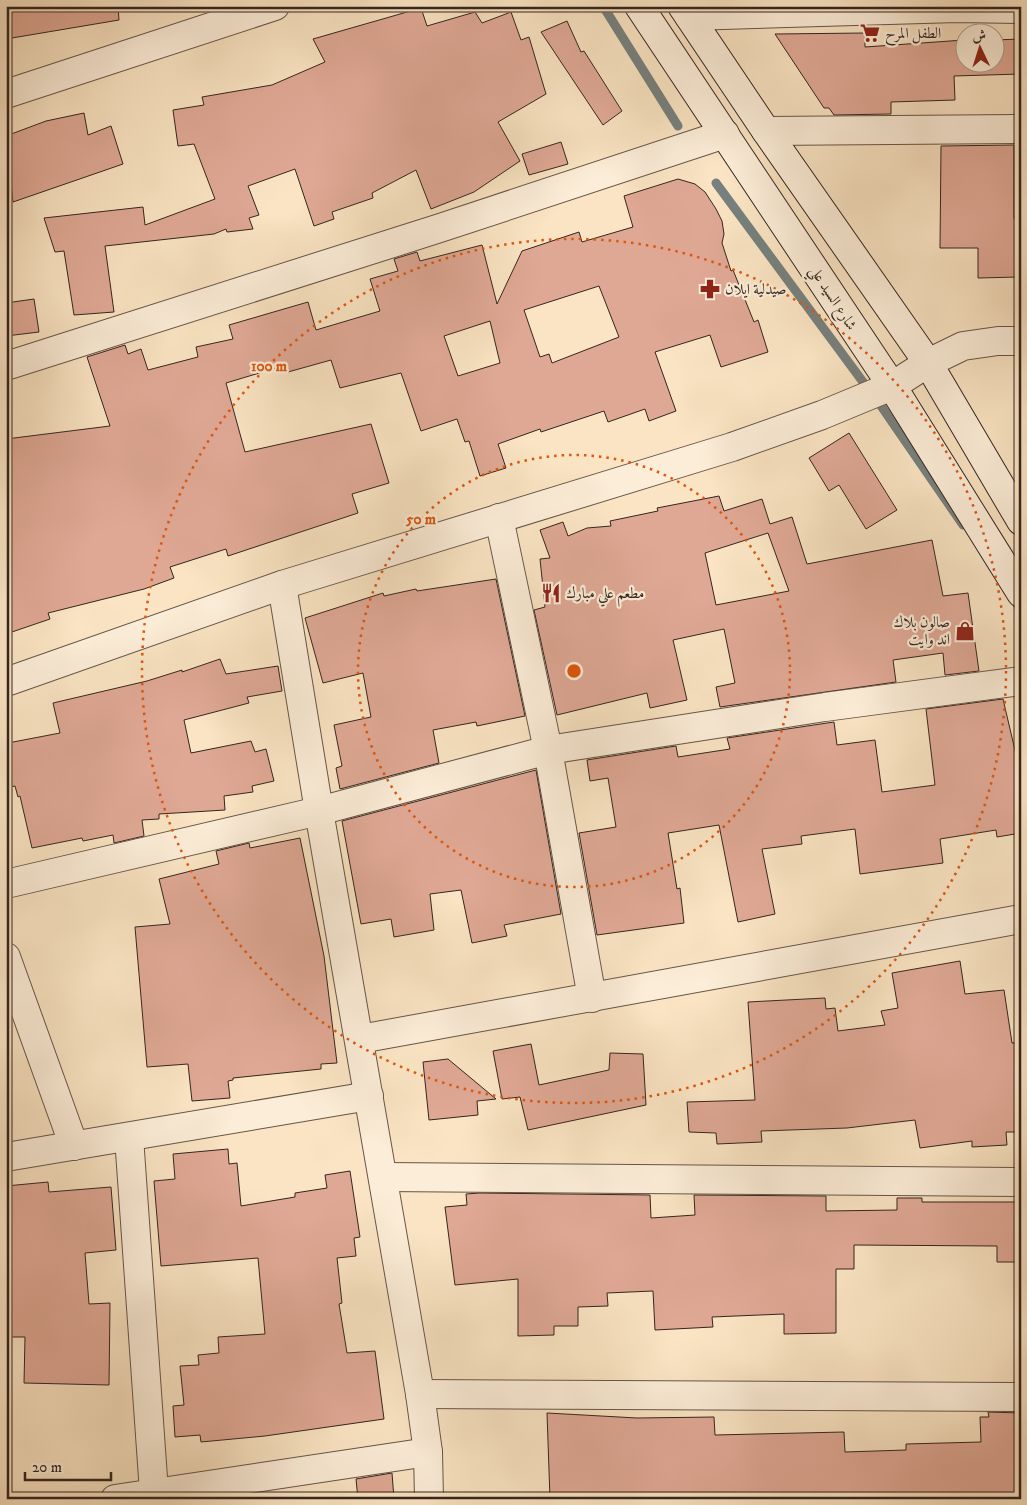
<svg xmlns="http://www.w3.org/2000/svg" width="1027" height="1505" font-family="'IM FELL DW Pica',Amiri,serif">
<rect width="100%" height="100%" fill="#fae4c3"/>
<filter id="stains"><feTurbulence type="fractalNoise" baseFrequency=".004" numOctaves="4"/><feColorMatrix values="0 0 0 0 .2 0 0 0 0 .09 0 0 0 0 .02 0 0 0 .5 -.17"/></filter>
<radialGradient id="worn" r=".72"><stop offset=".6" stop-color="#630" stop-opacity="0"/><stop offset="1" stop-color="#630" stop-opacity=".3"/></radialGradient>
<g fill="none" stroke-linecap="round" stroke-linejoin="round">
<g stroke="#76807e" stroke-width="9">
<polyline points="603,6 678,126"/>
<polyline points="716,183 866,386"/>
<polyline points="879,403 963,525"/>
<polyline points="1013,597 1021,611"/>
</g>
</g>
<g fill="#dfa895" stroke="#35251f" fill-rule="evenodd">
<polygon points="6,6 118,6 119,20 6,39"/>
<polygon points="421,8 427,26 475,12 482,23 511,12 521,40 529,37 546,94 498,122 520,161 474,192 431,209 416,170 372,193 373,198 332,212 334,219 314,226 295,169 248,186 259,215 249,218 253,229 227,232 226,229 214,234 105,246 114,312 74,315 64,251 55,252 44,218 143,207 145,225 215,199 194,144 178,146 173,110 204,105 202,97 272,85 325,62 313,39"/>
<polygon points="567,21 581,52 584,51 622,111 603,125 541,32"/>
<polygon points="865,33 865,47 964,40 964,62 994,62 994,40 1021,39 1021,74 954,76 955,100 891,102 891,114 834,115 829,108 824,108 775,34"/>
<polygon points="84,113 88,135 111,126 123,164 13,202 6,136 46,121"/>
<polygon points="561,142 568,164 529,175 522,154"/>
<polygon points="1014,145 1014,218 1018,218 1019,277 978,278 978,248 940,248 941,146"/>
<path d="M678 179 695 184 705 192 716 209 722 221 724 234 722 243 731 271 733 270 754 322 758 320 768 352 721 367 710 335 655 352 676 411 649 421 645 409 608 422 604 411 541 432 540 429 498 444 506 468 480 476 469 441 465 442 457 419 421 431 401 373 340 388 331 360 288 372 286 365 226 383 245 452 371 424 389 483 352 494 358 513 228 556 226 549 170 567 174 578 144 589 48 613 50 619 6 634V439L110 426 87 357 125 345 128 354 141 349 148 370 198 357 196 347 233 339 229 325 308 302 316 330 380 311 370 279 398 271 394 259 417 252 420 261 482 245 497 304 522 251 579 232 582 242 633 227 624 196ZM599 286 619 337 552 363 549 354 540 357 524 310ZM490 321 500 363 458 376 444 336Z"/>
<polygon points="34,299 39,332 6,336 6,303"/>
<polygon points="849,433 897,510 866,529 839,485 829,491 809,458"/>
<path d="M719 496 724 511 762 499 770 524 792 517 807 564 932 540 943 596 968 593 979 671 945 675 943 653 893 660 896 682 720 707 716 687 735 683 724 629 673 640 687 700 650 708 647 693 557 715 534 610 545 607 540 559 550 558 540 530 563 522 568 536 587 528 611 526 610 521 658 511 657 508ZM768 533 789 591 716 605 705 553Z"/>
<polygon points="496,579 525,716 477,726 476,722 433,730 439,763 340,789 336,768 342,766 334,725 371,717 363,673 323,683 305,618 383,593 384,596 416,589 417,591"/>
<polygon points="220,659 226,674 278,666 282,691 247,697 249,703 184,720 191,753 251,741 255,752 266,749 274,781 252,786 253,792 224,796 225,810 159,814 159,819 142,820 144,836 114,843 113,835 83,841 82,838 32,848 20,796 18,797 15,786 6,788 6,763 11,762 8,743 60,733 53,703 147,681 182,670 182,672"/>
<polygon points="1003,699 1021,776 1021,833 997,837 996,830 940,839 943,863 860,874 855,829 801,836 802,844 762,849 775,914 738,922 719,825 668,833 677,889 680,888 684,923 597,935 579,833 616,827 608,778 590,781 587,760 676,746 678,757 730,749 727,738 834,722 837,745 875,740 882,792 935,785 926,709"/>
<polygon points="536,770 561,914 504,925 507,936 472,943 461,890 430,894 434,930 394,937 391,919 361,924 342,821"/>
<polygon points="300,838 324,956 337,1063 321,1064 321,1069 233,1078 233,1080 228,1081 230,1098 192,1101 188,1064 147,1067 135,927 170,924 159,879 219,864 216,851 249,843 250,848"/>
<polygon points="960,961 965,994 1004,990 1012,1043 1021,1042 1021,1132 1006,1132 1007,1145 972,1147 972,1141 920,1148 915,1120 847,1128 761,1131 762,1142 717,1144 716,1133 689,1132 687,1102 755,1100 748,1002 825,998 826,1009 835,1008 838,1031 885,1025 881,1011 898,1008 892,973"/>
<polygon points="531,1044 539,1085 609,1070 610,1053 643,1054 646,1105 528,1130 520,1097 502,1099 493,1051"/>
<polygon points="448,1059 496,1099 477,1101 478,1115 429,1120 423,1062"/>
<polygon points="228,1149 229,1164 237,1163 241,1206 295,1197 295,1193 327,1188 325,1175 350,1171 360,1237 354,1238 356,1256 337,1258 342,1303 339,1304 347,1353 375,1351 384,1419 265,1436 201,1442 200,1435 175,1437 173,1406 184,1405 180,1366 199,1365 198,1355 219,1353 218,1337 265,1334 258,1258 161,1266 154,1181 175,1179 173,1154"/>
<polygon points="48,1182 49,1192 111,1187 116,1250 85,1253 89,1304 110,1303 109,1385 24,1383 25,1337 10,1337 10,1331 6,1332 6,1186"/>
<polygon points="479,1193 650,1195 651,1218 695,1215 694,1195 826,1196 826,1211 897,1210 897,1198 922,1198 922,1202 1021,1202 1021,1262 997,1262 997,1246 854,1245 854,1269 836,1269 836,1333 784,1334 784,1314 712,1317 713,1327 655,1330 653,1291 607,1293 608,1306 578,1307 578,1326 554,1326 554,1335 518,1336 518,1279 455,1285 445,1207 467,1205 466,1194"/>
<polygon points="988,1412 1021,1413 1021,1495 964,1496 965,1499 550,1499 547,1413 637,1418 714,1417 715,1435 844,1432 845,1452 906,1450 906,1444 981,1442 980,1417 989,1417"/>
<polygon points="392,1473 394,1499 358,1499 356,1479"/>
</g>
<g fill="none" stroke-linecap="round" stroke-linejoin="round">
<defs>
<g id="street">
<polyline points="689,16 957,8 1021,9"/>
<polyline points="6,94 275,6"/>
<polyline points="766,131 1021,129"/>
<polyline points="6,366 440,228 725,134"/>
<polyline points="499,518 548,750 592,998"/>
<polyline points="282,585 319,811 420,1394 428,1452 429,1499"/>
<polyline points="6,682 282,585 732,447 822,415 892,386 928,363 963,346 998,341 1021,341"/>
<polyline points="6,884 319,811 548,750 825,707 1021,681"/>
<polyline points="6,957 74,1146"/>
<polyline points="360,1039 1021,919"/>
<polyline points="129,1137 154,1492"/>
<polyline points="6,1157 369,1096"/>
<polyline points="383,1177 1021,1182"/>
<polyline points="420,1394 1021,1397"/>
<polyline points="115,1499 428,1452"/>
</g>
<g id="secondary">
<polyline points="639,6 892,386 1021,593"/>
<polyline points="682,6 766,131 928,363 1021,521"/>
</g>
</defs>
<use href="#street" stroke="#665548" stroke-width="30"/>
<use href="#secondary" stroke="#35251f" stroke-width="30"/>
<use href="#street" stroke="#fcedd8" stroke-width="28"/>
<use href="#secondary" stroke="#fcedd8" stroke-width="28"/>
</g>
<g fill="none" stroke="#df560d" stroke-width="2.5" stroke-dasharray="2.5 5">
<circle cx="574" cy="671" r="216"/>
<circle cx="574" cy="671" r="432"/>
</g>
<defs>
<symbol id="supermarket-bare" viewBox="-9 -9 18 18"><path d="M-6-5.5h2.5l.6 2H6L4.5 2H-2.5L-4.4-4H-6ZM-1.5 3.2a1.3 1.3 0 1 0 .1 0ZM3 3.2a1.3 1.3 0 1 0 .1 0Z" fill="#8f2418" stroke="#fcedd8" stroke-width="2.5" paint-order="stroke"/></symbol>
<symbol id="pharmacy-bare" viewBox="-9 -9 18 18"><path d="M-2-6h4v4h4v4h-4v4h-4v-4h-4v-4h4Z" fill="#8f2418" stroke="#fcedd8" stroke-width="2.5" paint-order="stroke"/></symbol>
<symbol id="restaurant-bare" viewBox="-9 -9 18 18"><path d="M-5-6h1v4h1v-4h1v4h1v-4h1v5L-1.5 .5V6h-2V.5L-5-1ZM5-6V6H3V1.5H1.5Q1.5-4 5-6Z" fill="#8f2418" stroke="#fcedd8" stroke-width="2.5" paint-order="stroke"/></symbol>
<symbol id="shop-bare" viewBox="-9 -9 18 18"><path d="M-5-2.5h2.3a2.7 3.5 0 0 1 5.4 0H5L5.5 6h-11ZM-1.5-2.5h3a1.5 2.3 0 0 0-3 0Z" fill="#8f2418" stroke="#fcedd8" stroke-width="2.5" paint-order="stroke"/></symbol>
</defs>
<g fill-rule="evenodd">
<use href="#supermarket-bare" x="856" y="19" width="28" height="28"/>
<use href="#pharmacy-bare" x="696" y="275" width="28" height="28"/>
<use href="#restaurant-bare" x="537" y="579" width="28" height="28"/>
<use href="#shop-bare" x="951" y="617" width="28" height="28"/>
</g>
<g text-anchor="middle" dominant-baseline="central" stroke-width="4.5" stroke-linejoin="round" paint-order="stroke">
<g font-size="15" fill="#35251f" stroke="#fcedd8" text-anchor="start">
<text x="885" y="33">الطفل المرح</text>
<text x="725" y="289">صيدلية ايلان</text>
<text x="566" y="593">مطعم علي مبارك</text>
<text x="950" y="622" text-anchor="end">صالون بلاك<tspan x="950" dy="17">اند وايت</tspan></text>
</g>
<g font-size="15" fill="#35251f" stroke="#fcedd8">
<text transform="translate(833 298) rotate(57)">شارع السيد علي</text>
</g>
</g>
<circle cx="574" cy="671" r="8" fill="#df560d" stroke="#fcedd8" stroke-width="2.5"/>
<g font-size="15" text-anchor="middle" font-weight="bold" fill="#df560d" stroke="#fcedd8" stroke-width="4.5" stroke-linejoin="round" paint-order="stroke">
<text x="269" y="371">100 m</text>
<text x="421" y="524">50 m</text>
</g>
<rect width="1027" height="1505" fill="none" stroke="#fae4c3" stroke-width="25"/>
<rect x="8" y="8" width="1012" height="1490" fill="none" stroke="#35251f" stroke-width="2.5"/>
<rect x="12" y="12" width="1002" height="1480" fill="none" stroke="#35251f"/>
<g transform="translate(980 48) rotate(356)"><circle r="24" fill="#fcedd8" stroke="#ac9d8e"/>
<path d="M0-4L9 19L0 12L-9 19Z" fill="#8f2418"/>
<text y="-8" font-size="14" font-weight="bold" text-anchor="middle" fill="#35251f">ش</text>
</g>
<path d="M25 1472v8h86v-8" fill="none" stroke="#35251f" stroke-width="2.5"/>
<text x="32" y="1472" font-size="15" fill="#35251f" stroke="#fcedd8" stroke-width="4" paint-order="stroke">20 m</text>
<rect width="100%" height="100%" filter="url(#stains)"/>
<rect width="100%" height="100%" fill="url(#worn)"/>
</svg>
